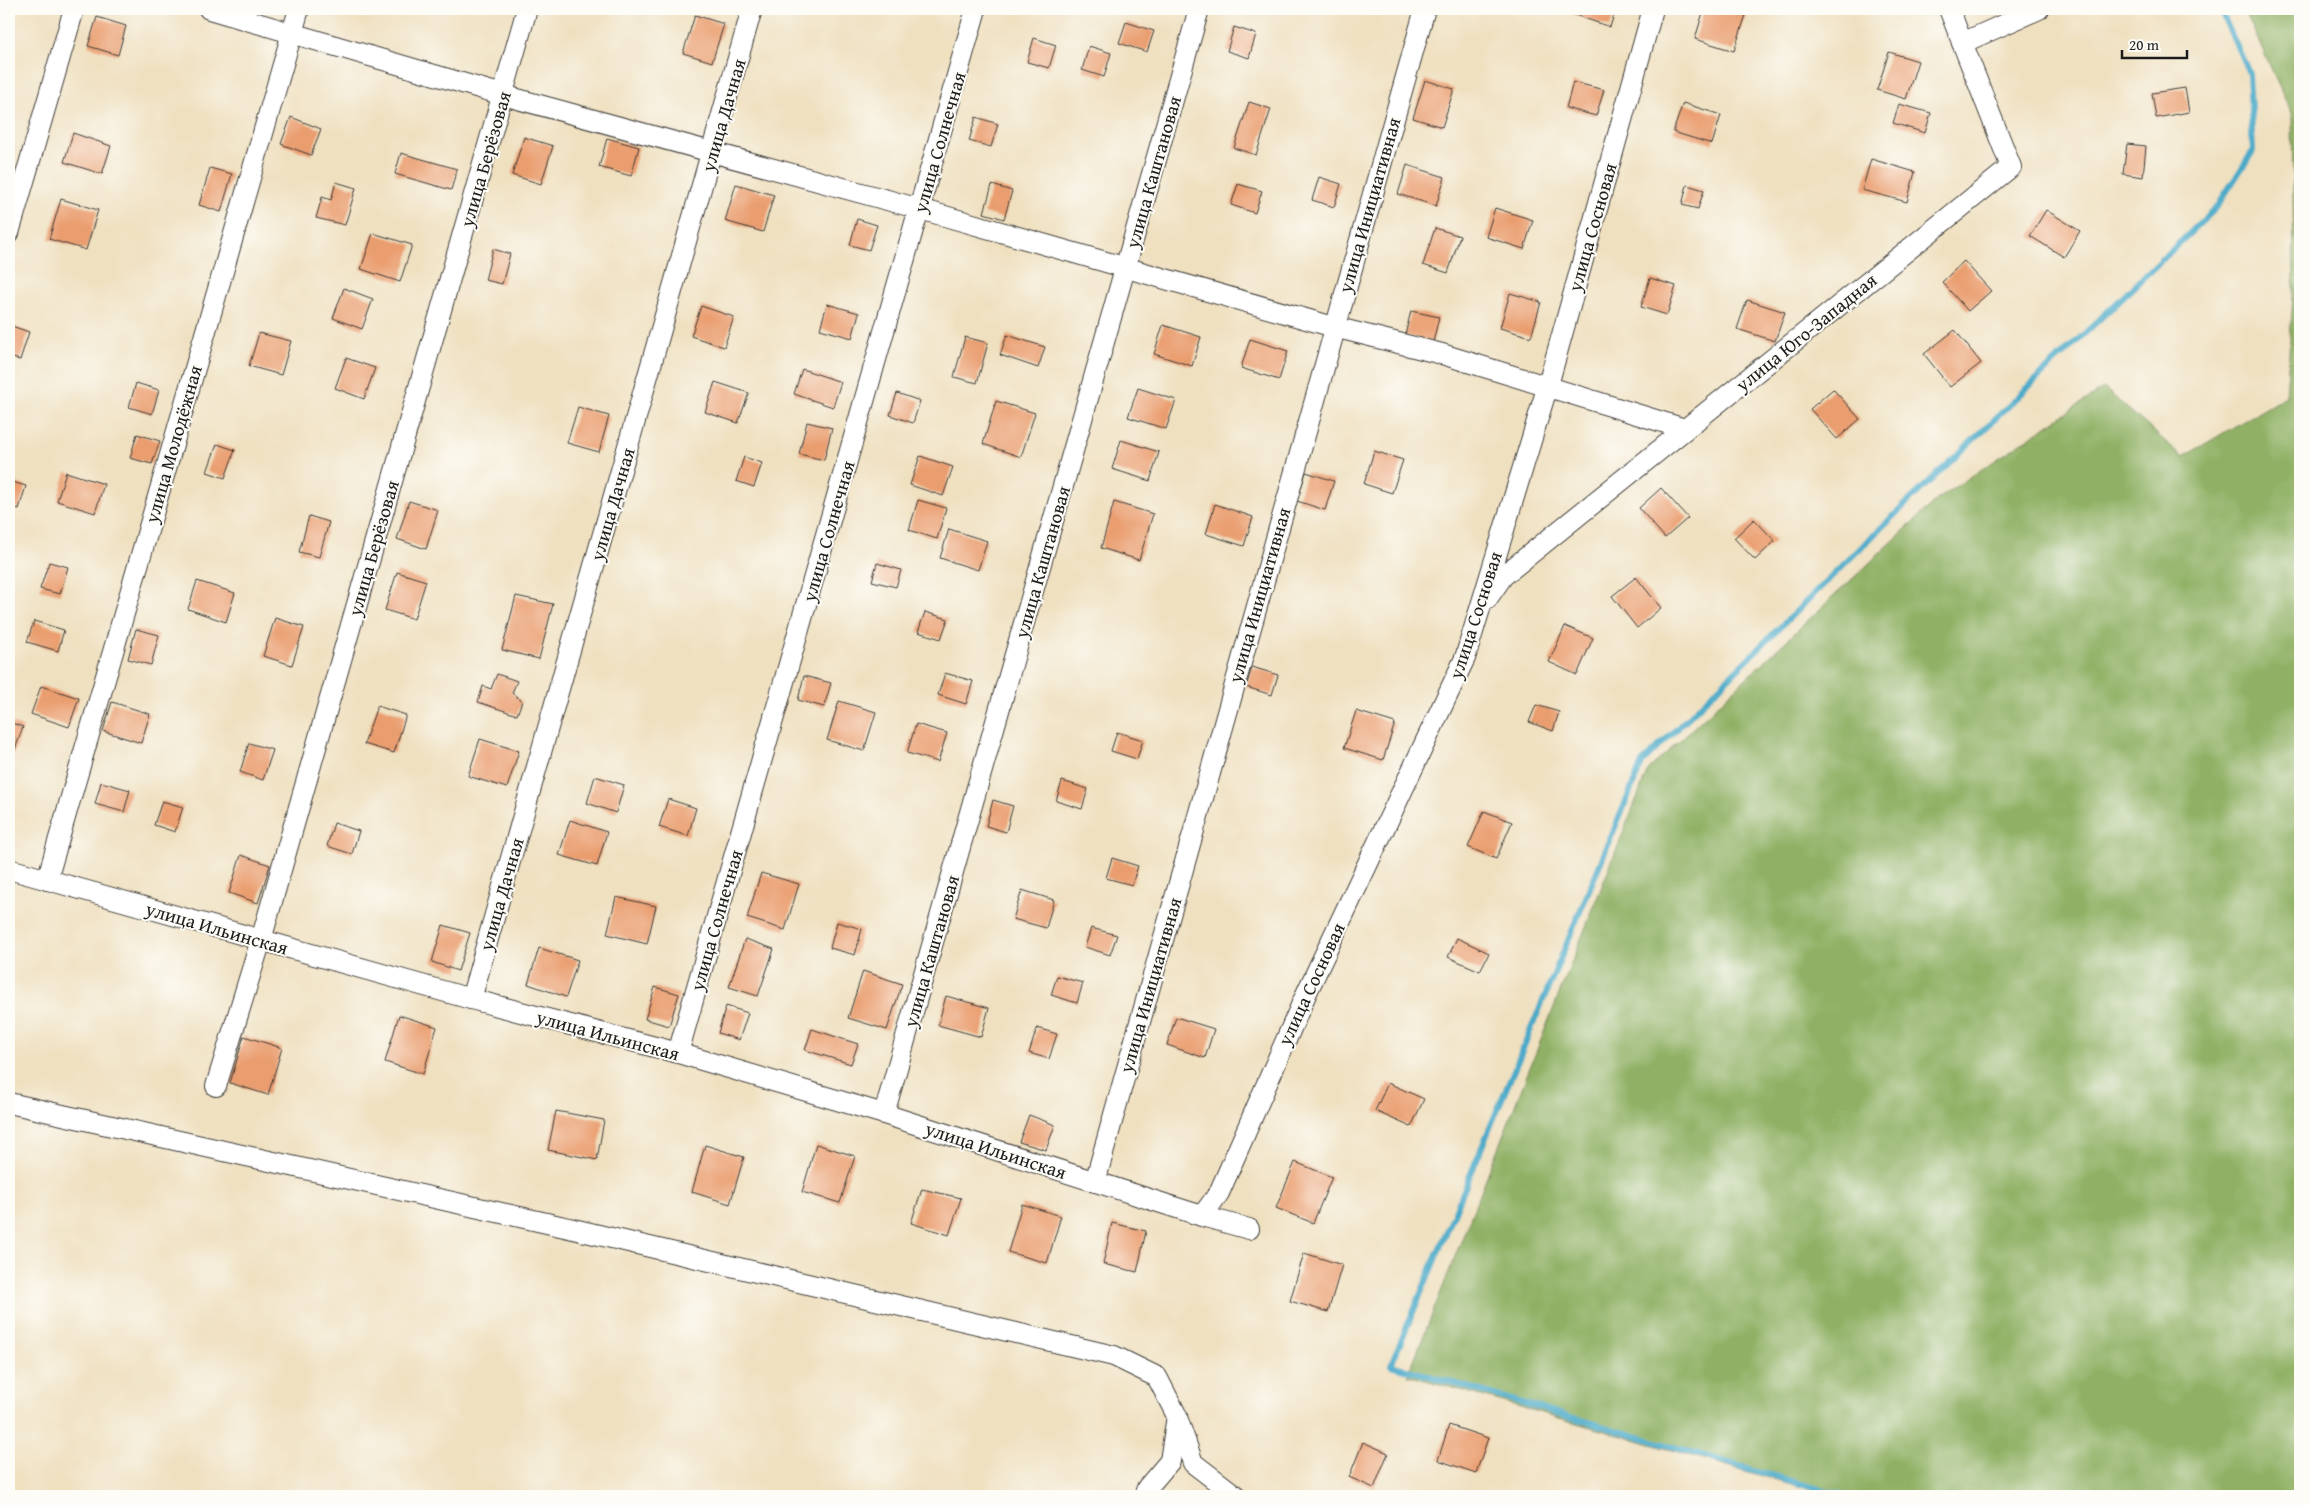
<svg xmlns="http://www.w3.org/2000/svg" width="2309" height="1505" font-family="'Gentium Book Plus',serif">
<rect width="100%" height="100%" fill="#fdfcf7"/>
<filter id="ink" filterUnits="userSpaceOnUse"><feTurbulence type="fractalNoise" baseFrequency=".02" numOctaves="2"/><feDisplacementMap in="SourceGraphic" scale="10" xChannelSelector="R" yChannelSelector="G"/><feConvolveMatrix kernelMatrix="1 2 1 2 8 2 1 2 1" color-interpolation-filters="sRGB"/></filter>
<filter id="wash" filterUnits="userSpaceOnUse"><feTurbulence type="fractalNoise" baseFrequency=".0096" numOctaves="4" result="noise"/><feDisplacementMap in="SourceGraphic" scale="20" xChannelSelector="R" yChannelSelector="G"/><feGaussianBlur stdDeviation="1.12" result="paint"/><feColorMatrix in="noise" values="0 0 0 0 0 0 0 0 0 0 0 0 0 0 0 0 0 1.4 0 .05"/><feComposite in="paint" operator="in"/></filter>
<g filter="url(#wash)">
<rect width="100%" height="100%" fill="#efe0c0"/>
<polygon fill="#90b165" stroke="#566640" points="2244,9 2300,9 2300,1496 1833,1496 1408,1375 1648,770 1940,497 2104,388 2183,457 2286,396 2294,281 2292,114"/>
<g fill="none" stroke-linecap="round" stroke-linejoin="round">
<polyline stroke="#4baac9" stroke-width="6" points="1843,1496 1391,1365 1642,763 1885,524 2216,208 2253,151 2249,73 2220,9"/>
</g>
<g id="blocks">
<g fill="#ea9e70">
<polygon points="1574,9 1616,9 1610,27 1572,14"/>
<polygon points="1704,9 1737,9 1747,12 1734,51 1695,39"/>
<polygon points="695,15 724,24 712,62 683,53"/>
<polygon points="97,17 126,26 118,55 88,46"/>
<polygon points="1126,22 1154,31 1147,52 1119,43"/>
<polygon points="1234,27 1256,34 1249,58 1227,51"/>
<polygon points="1034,38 1056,45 1049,68 1027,62"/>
<polygon points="1089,46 1111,53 1104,77 1082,70"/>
<polygon points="1889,52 1918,61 1906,99 1877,90"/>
<polygon points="1425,80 1454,89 1442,127 1413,118"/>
<polygon points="1573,82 1604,90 1596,116 1566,108"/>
<polygon points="2185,88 2189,112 2156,118 2152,93"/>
<polygon points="1249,102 1271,109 1256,155 1234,148"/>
<polygon points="1683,103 1721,115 1712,144 1673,132"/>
<polygon points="1899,104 1931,113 1925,133 1893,123"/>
<polygon points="291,117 321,129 311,155 281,144"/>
<polygon points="976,117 998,124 991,147 969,141"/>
<polygon points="73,133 111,146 102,174 64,162"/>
<polygon points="524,137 553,146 541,184 512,175"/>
<polygon points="607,138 639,147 631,176 599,167"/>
<polygon points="2127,144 2146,146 2143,177 2123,174"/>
<polygon points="401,153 457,169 451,190 395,174"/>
<polygon points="1871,159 1915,172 1907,202 1862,190"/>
<polygon points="1407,165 1445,177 1436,206 1398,194"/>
<polygon points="210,168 232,174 221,212 199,205"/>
<polygon points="1319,177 1341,184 1334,207 1312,200"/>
<polygon points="336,182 356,188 345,225 316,218 322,197 331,200"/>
<polygon points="736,184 774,195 763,232 725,221"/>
<polygon points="1238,184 1262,191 1255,213 1231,205"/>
<polygon points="992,185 1012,191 1004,219 984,213"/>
<polygon points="1687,185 1704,190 1698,209 1682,205"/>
<polygon points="61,199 98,210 86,250 49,239"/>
<polygon points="1495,208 1533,220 1524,249 1486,237"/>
<polygon points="2046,210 2080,231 2064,257 2030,236"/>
<polygon points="857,219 877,225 869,250 850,245"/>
<polygon points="1435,228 1460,236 1448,273 1423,265"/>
<polygon points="373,233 412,245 400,282 361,269"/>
<polygon points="493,249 510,254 502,284 485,280"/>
<polygon points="1964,261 1991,291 1968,311 1942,282"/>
<polygon points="1650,278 1676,286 1667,315 1641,307"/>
<polygon points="344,288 373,299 362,329 333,318"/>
<polygon points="1510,293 1541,302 1531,337 1500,328"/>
<polygon points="1747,300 1785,312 1775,341 1737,329"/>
<polygon points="827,304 859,313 852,338 820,329"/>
<polygon points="701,306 734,317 724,347 691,336"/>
<polygon points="1411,311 1439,317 1433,342 1405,335"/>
<polygon points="9,325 29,332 20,360 9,357"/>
<polygon points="1163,325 1201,337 1192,366 1154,354"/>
<polygon points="1955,330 1981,363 1950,387 1924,354"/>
<polygon points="259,333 291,341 281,375 249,366"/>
<polygon points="1007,335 1045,347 1038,368 1000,355"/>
<polygon points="965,337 988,343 977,383 954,377"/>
<polygon points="1250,339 1288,351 1279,380 1241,368"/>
<polygon points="346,358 375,368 364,399 335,388"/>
<polygon points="802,369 841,382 833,407 794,394"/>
<polygon points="715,382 749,393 738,423 705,412"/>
<polygon points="136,383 159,390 152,414 129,407"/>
<polygon points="1138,388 1176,400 1166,429 1128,417"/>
<polygon points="1833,389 1860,419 1837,439 1810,409"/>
<polygon points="897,393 920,401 913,423 890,415"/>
<polygon points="996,401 1035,413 1021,457 983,444"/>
<polygon points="578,407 609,416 599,452 567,443"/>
<polygon points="807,422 832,428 824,460 799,454"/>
<polygon points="137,434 160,441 152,464 130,458"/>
<polygon points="1121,440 1159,452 1150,481 1112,469"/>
<polygon points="217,444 235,450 225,478 207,472"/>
<polygon points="1374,451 1403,460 1392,493 1364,484"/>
<polygon points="920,456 953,467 943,496 910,485"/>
<polygon points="744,457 762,463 754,487 736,481"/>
<polygon points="66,472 104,484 95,513 57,501"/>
<polygon points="1306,472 1334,481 1325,510 1297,501"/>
<polygon points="9,481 26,486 19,509 9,506"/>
<polygon points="1661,488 1688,518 1665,538 1639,508"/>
<polygon points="918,500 946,508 937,539 909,530"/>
<polygon points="409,501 438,510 426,549 397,539"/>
<polygon points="1114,502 1153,514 1139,560 1101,548"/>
<polygon points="1215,504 1253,517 1244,546 1206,534"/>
<polygon points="309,516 329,522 319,557 299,552"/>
<polygon points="1754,519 1775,541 1755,560 1734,538"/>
<polygon points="949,529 987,541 978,570 940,558"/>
<polygon points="49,562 68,567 60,594 40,589"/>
<polygon points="877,563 901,570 896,587 872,581"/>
<polygon points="397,572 426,581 414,619 385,610"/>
<polygon points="1636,577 1661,608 1637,628 1612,596"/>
<polygon points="197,581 235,593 226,622 188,609"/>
<polygon points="516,596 553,604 539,659 502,650"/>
<polygon points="925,612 948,619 941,639 918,632"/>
<polygon points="275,618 304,627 292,665 263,656"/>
<polygon points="34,621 64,630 58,651 27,642"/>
<polygon points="1565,626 1593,638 1577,675 1549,662"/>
<polygon points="136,629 159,635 151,665 128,659"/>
<polygon points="1252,667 1278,675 1272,695 1246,687"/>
<polygon points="945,673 973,681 966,704 938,695"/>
<polygon points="497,674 517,681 512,693 522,701 517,715 478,702 483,686 491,689"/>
<polygon points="804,676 831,683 824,707 798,700"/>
<polygon points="41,686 79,698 69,727 31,714"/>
<polygon points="839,701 876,712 864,751 827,740"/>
<polygon points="112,702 150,714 141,743 103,731"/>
<polygon points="1536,705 1559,712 1553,731 1529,722"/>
<polygon points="377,706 406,715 394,753 364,744"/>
<polygon points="1356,711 1395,723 1383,760 1344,748"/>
<polygon points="9,722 23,727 13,755 9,754"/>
<polygon points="916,724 947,733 938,762 907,753"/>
<polygon points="1117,732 1143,740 1137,759 1111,751"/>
<polygon points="480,739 519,751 507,788 468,776"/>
<polygon points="249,743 273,750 263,780 240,772"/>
<polygon points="595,776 624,785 616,813 587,803"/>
<polygon points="1062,781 1088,789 1082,809 1056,801"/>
<polygon points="101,782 130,790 124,812 95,804"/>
<polygon points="668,799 696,808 688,836 659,827"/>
<polygon points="993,800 1013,806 1006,832 986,826"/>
<polygon points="162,801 183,807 175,832 154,825"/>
<polygon points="1484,811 1512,822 1496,859 1468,847"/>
<polygon points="570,820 607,832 597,866 559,855"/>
<polygon points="334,823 359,831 352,854 327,846"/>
<polygon points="241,855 270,865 258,903 229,893"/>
<polygon points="1112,858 1138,866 1132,885 1106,878"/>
<polygon points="761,873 799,884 785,930 747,918"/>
<polygon points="1022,890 1054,900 1046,928 1013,919"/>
<polygon points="616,897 656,906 647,944 607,934"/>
<polygon points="837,922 862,929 855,955 830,948"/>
<polygon points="443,925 470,933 458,971 432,962"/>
<polygon points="1091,928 1117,935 1110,955 1085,947"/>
<polygon points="1457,938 1489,953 1480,971 1448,957"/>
<polygon points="745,939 774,949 758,996 729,987"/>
<polygon points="539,948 578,960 566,997 528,984"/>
<polygon points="863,971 902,984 887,1030 848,1018"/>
<polygon points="1057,976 1083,983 1077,1003 1051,995"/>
<polygon points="655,987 679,994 669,1026 645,1019"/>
<polygon points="946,996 989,1008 981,1037 938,1025"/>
<polygon points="726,1006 748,1013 739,1040 718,1033"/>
<polygon points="399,1015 437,1027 423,1074 385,1062"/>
<polygon points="1176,1017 1214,1029 1205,1058 1167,1045"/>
<polygon points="1037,1028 1057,1034 1049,1059 1029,1053"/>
<polygon points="812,1029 858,1044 851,1064 805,1050"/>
<polygon points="244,1036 282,1048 268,1095 230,1083"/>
<polygon points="1388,1083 1424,1099 1411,1127 1375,1111"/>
<polygon points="556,1111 604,1120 597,1160 548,1150"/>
<polygon points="1029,1115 1055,1125 1046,1150 1019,1142"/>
<polygon points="816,1144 855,1156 840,1203 802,1192"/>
<polygon points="705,1145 744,1157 730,1204 692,1192"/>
<polygon points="1295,1162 1332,1177 1313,1223 1276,1208"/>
<polygon points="922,1189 961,1198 949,1235 911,1223"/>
<polygon points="1022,1204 1061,1216 1047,1263 1008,1252"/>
<polygon points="1112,1223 1146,1231 1137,1272 1103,1264"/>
<polygon points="1304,1253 1342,1265 1328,1312 1290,1301"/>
<polygon points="1449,1425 1488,1438 1476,1473 1438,1460"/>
<polygon points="1363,1442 1388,1453 1374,1488 1349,1477"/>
</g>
</g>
</g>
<g filter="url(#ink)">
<use href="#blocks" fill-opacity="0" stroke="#3c3935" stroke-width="1"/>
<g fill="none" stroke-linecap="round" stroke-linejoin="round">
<defs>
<g id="minor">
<polyline points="209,9 503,95 920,209 1334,327 1442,354 1685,429"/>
<polyline points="1962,43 2039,9"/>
<polyline points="9,233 74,9"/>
<polyline points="1487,599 1503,576 2011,167 1949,9"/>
<polyline points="9,869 471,999 678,1053 884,1114 1202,1216 1249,1229"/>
<polyline points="47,880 299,9"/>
<polyline points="471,999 752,9"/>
<polyline points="678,1053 976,9"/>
<polyline points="216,1086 261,940 527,9"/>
<polyline points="9,1103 569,1228 1114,1356 1157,1377 1177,1416 1170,1461 1147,1488 1144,1496"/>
<polyline points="884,1114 1199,9"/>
<polyline points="1095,1182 1425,9"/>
<polyline points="1202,1216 1219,1193 1307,992 1465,658 1548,385 1653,9"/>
<polyline points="1178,1420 1193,1463 1236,1496"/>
</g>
</defs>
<use href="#minor" stroke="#3c3935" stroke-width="22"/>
<use href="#minor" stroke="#fff" stroke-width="20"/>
</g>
</g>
<g text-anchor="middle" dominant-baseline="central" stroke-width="4" stroke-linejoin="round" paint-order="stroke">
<g font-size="19" fill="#1c1c1c" stroke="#fdfcf7">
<text transform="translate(723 115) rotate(-74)">улица Дачная</text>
<text transform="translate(939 142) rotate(-74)">улица Солнечная</text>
<text transform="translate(485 159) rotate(-74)">улица Берёзовая</text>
<text transform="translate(1153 172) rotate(-74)">улица Каштановая</text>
<text transform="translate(1369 205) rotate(-74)">улица Инициативная</text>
<text transform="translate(1592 227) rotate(-74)">улица Сосновая</text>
<text transform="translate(1806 332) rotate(-39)">улица Юго-Западная</text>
<text transform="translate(173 444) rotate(-74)">улица Молодёжная</text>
<text transform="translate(612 504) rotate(-74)">улица Дачная</text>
<text transform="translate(828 531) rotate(-74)">улица Солнечная</text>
<text transform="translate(373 548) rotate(-74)">улица Берёзовая</text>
<text transform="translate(1042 562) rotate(-74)">улица Каштановая</text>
<text transform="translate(1259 595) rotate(-74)">улица Инициативная</text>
<text transform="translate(1475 615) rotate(-72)">улица Сосновая</text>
<text transform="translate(501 894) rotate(-74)">улица Дачная</text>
<text transform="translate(716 920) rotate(-74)">улица Солнечная</text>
<text transform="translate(217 928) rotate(16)">улица Ильинская</text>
<text transform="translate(931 951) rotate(-74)">улица Каштановая</text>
<text transform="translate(1311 984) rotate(-65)">улица Сосновая</text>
<text transform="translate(1150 985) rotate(-74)">улица Инициативная</text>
<text transform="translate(608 1035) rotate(15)">улица Ильинская</text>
<text transform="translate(996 1150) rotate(18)">улица Ильинская</text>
</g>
</g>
<rect width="2309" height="1505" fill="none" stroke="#fdfcf7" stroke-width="30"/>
<path d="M2122 50v8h65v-8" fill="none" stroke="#1c1c1c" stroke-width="2.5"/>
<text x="2129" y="50" font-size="15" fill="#1c1c1c" stroke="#fdfcf7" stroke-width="4" paint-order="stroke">20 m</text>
</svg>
